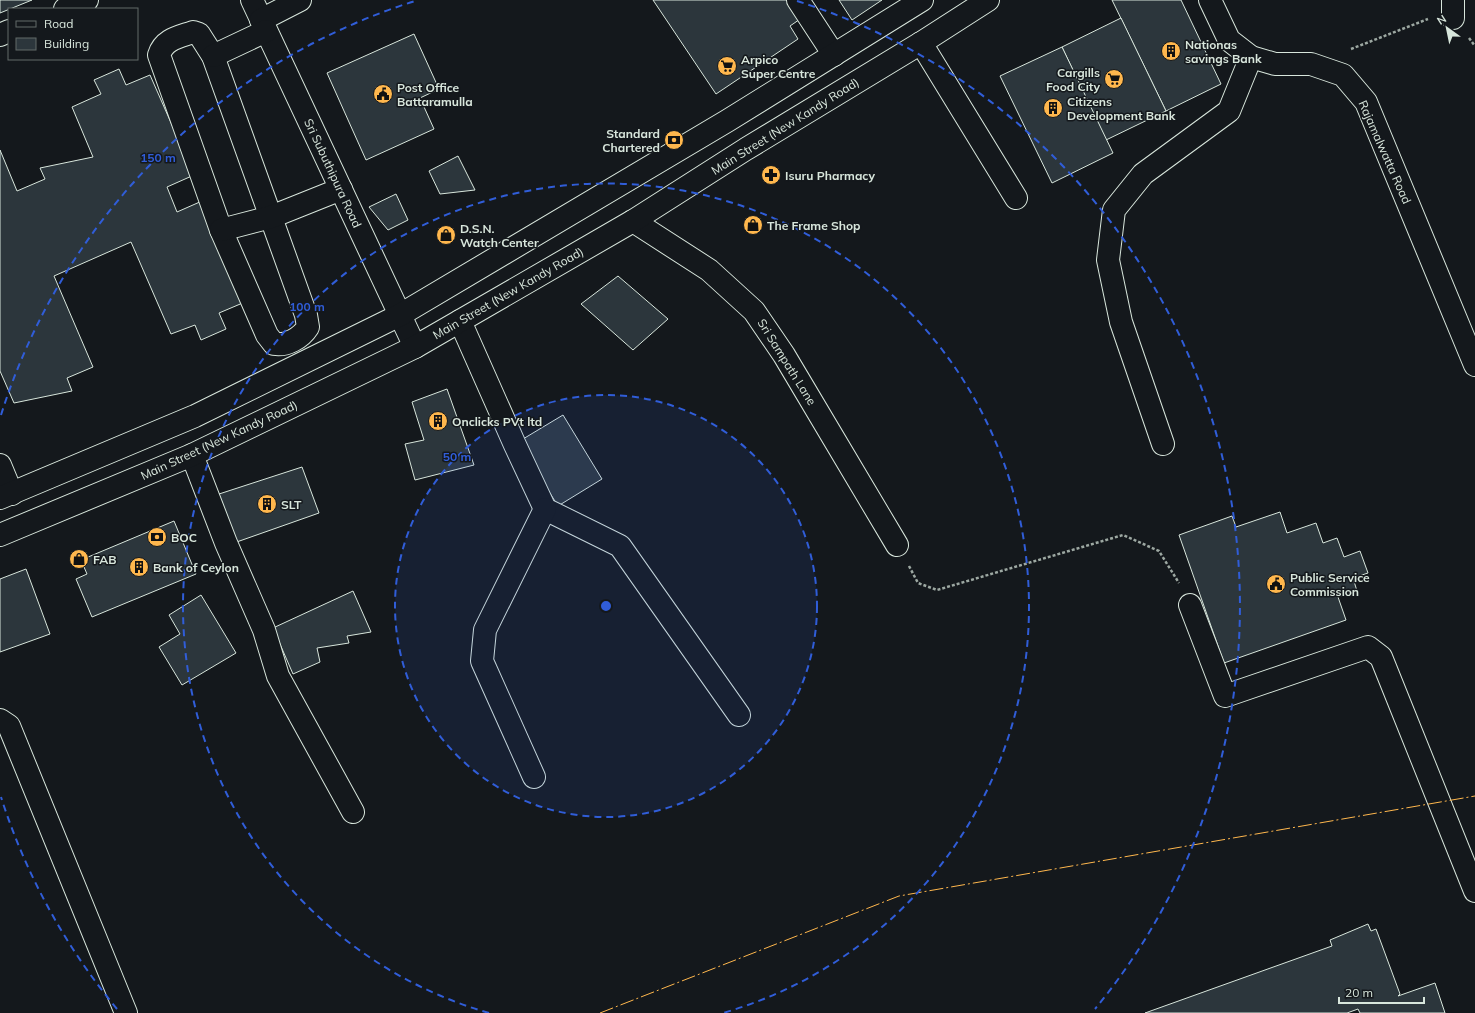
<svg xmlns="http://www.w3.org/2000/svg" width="1475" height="1013" font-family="Mulish,sans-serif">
<rect width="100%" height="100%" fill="#14181c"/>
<g fill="#2c363c" stroke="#d8e6dc">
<polygon points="0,0 32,0 0,13"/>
<polygon points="653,0 796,0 806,15 790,26 798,39 716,94"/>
<polygon points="839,0 882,0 852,20"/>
<polygon points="1112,0 1181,0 1221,84 1166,111"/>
<polygon points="1121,18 1166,111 1106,140 1062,47"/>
<polygon points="414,34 439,89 420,98 434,129 366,160 327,73"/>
<polygon points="1062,47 1113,153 1052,183 1000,76"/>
<polygon points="119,69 126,85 150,75 194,175 167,187 177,212 202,201 245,302 219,313 226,329 201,340 195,325 171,334 131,242 54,276 93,367 67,378 72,391 14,403 0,371 0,150 17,191 45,179 40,168 93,157 72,107 101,94 94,80"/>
<polygon points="458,156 475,190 440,194 429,171"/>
<polygon points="396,194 408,220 388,230 369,207"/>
<polygon points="618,276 668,319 633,350 581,304"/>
<polygon points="447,389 474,465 415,480 405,444 424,440 412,402"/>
<polygon points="563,415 602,479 558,506 518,442"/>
<polygon points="302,467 319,513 231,544 216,495"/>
<polygon points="1280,512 1287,533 1316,523 1323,543 1337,538 1344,557 1360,551 1368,573 1353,578 1357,591 1338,597 1346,620 1224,663 1179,535 1232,516 1236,527"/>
<polygon points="174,521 196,574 92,617 76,579 87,574 81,560"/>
<polygon points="26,569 50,634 0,652 0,579"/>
<polygon points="353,591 371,632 347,636 349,643 317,648 320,662 293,674 273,628"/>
<polygon points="201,595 236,653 182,685 159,647 180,634 169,615"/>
<polygon points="1368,924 1371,931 1376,929 1400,994 1398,996 1435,983 1445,1013 1360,1013 1358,1009 1347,1013 1145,1013 1332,946 1330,940"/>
</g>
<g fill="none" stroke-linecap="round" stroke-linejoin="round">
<defs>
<g id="minor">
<polyline points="252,0 415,347"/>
<polyline points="798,0 834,55"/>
<polyline points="1210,0 1229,40 1251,57 1275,64 1311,64 1343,75 1366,102 1475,365"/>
<polyline points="65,9 87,0"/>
<polyline points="1453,18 1453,0"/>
<polyline points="261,20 300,0"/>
<path d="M193 32 199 34 213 56 306 315 308 327C301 338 287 346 274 344L267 335 221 230 159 55C164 39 179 37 193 32Z"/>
<polyline points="0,35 9,31"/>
<polyline points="921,43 1016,198"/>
<polyline points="213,56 266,31"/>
<polyline points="633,221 709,270 754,311 784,355 897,545"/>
<polyline points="221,230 271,217 341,189"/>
<polyline points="460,321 515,445 545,509 620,546 739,715"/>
<polyline points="1163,444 1121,322 1108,260 1114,210 1143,174 1229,111 1251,57"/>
<polyline points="192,455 226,543 264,630 278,676 353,812"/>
<polyline points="0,465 12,494"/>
<polyline points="1190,605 1225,696 1368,647 1381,657 1475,891"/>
<polyline points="0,720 9,726 126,1013"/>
<polyline points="534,777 482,661 485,630 545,509"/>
</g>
<g id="major">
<polyline points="0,498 195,416 400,315 727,121 922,0"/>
<polyline points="0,535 192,455 415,347 633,221 746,149 921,43 988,0"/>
</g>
</defs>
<use href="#minor" stroke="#d8e6dc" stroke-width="24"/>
<use href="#major" stroke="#d8e6dc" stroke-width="24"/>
<g stroke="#9da8a2" stroke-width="2.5" stroke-dasharray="3 2" stroke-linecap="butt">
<polyline points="1469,38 1475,46"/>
<polyline points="1351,49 1428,19"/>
<polyline points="909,566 918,583 937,590 1123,535 1159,551 1179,583"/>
</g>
<use href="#minor" stroke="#14181c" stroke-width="22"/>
<use href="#major" stroke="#14181c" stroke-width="22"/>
<polyline stroke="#ffb74d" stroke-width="1" stroke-dasharray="14 3 2 3" stroke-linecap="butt" points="600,1013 899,896 1475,796"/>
</g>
<circle cx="606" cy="606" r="211" fill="#305dd8" fill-opacity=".12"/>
<g fill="none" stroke="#305dd8" stroke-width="2" stroke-dasharray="7 5">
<circle cx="606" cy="606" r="211"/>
<path d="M489 1013A423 423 0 1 1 723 1013"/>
<path d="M117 1009A634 634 0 0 1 1 797M1 415A634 634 0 0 1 415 1M797 1A634 634 0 0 1 1095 1009"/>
</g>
<defs>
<symbol id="building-disc" viewBox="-11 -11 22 22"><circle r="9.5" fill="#ffb74d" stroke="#14181c"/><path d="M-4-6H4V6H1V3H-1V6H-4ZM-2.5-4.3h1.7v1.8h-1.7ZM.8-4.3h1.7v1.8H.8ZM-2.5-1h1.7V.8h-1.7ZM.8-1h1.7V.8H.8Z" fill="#111"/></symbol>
<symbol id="supermarket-disc" viewBox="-11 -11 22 22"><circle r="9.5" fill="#ffb74d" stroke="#14181c"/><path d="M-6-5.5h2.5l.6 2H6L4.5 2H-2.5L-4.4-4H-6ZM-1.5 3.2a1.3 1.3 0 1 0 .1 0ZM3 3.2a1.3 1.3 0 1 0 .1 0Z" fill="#111"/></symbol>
<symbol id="civic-disc" viewBox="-11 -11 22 22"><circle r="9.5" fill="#ffb74d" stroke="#14181c"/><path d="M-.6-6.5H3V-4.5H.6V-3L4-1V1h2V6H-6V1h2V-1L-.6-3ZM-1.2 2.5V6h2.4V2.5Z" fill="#111"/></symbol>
<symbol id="bank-disc" viewBox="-11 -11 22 22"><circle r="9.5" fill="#ffb74d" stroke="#14181c"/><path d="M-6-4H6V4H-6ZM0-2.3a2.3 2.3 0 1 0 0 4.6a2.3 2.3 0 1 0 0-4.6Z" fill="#111"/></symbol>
<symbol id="pharmacy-disc" viewBox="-11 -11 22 22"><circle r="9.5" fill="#ffb74d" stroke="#14181c"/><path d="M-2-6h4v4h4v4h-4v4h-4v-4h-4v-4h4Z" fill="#111"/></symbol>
<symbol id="shop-disc" viewBox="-11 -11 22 22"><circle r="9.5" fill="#ffb74d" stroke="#14181c"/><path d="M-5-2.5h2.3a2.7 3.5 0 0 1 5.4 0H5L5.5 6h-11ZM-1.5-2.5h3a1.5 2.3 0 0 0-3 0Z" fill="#111"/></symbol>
</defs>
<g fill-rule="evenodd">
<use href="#building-disc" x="1160" y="40" width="22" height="22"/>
<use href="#supermarket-disc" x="716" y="55" width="22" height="22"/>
<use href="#supermarket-disc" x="1103" y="68" width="22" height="22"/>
<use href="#civic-disc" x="372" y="83" width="22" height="22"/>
<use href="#building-disc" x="1042" y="97" width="22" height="22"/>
<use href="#bank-disc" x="663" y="129" width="22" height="22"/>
<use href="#pharmacy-disc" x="760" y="164" width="22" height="22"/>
<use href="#shop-disc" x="742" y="214" width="22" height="22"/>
<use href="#shop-disc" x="435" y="224" width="22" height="22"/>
<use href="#building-disc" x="427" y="410" width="22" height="22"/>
<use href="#building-disc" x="256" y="493" width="22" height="22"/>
<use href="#bank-disc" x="146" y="526" width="22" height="22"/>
<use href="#shop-disc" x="68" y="548" width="22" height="22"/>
<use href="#building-disc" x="128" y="556" width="22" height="22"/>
<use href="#civic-disc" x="1265" y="573" width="22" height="22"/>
</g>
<g text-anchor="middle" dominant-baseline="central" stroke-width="3" stroke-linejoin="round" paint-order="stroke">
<g font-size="12" font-weight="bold" fill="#d8e6dc" stroke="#14181c" text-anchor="start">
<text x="1185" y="44">Nationas<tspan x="1185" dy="14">savings Bank</tspan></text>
<text x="741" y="59">Arpico<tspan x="741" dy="14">Super Centre</tspan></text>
<text x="1100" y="72" text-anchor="end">Cargills<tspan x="1100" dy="14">Food City</tspan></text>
<text x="397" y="87">Post Office<tspan x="397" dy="14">Battaramulla</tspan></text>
<text x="1067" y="101">Citizens<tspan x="1067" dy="14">Development Bank</tspan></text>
<text x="660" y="133" text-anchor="end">Standard<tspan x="660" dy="14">Chartered</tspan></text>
<text x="785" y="175">Isuru Pharmacy</text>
<text x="767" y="225">The Frame Shop</text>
<text x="460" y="228">D.S.N.<tspan x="460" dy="14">Watch Center</tspan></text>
<text x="452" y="421">Onclicks PVt ltd</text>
<text x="281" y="504">SLT</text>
<text x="171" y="537">BOC</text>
<text x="93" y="559">FAB</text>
<text x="153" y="567">Bank of Ceylon</text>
<text x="1290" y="577">Public Service<tspan x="1290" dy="14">Commission</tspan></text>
</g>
<g font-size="12" fill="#d8e6dc" stroke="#14181c">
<text transform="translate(785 126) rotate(-32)">Main Street (New Kandy Road)</text>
<text transform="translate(1385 152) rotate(66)">Rajamalwatta Road</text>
<text transform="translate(333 173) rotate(65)">Sri Subuthipura Road</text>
<text transform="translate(508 293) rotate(-30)">Main Street (New Kandy Road)</text>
<text transform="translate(787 362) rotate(58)">Sri Sampath Lane</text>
<text transform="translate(219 440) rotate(-25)">Main Street (New Kandy Road)</text>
</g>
</g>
<circle cx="606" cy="606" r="6" fill="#305dd8" stroke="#14181c" stroke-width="2"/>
<g font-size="12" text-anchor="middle" font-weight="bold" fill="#305dd8" stroke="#14181c" stroke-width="3" stroke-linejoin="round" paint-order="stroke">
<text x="158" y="162">150 m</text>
<text x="307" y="311">100 m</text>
<text x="457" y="461">50 m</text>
</g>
<rect x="8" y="8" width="130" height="52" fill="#14181c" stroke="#626a69"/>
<rect x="16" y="21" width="20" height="6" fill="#14181c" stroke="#626a69"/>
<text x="44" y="28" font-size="12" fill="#d8e6dc">Road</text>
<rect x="16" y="38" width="20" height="12" fill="#2c363c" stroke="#626a69"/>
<text x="44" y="48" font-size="12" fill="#d8e6dc">Building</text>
<g transform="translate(1447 28) rotate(327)" stroke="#14181c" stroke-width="3" paint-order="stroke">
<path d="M0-3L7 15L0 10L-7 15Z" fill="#d8e6dc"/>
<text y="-6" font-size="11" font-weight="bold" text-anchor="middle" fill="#d8e6dc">N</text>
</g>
<path d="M1339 997v6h85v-6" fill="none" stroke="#d8e6dc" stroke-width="2"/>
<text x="1345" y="997" font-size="12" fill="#d8e6dc" stroke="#14181c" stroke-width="3" paint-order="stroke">20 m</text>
</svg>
